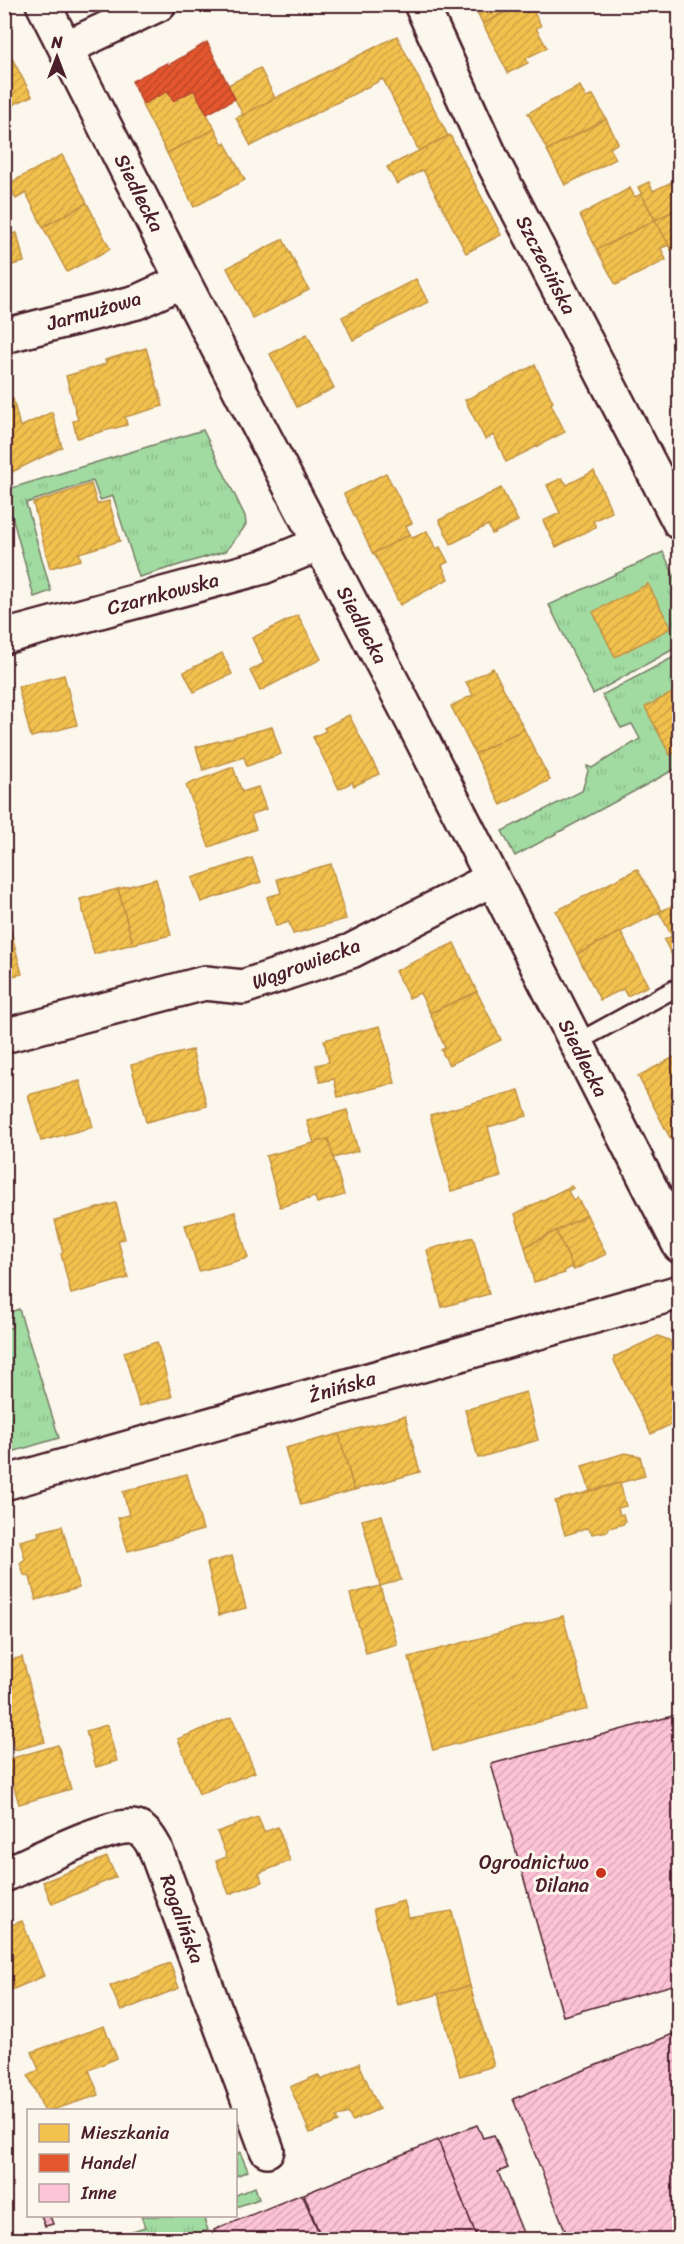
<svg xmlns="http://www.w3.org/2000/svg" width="684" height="2244" font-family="Sriracha,sans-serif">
<defs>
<pattern id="grass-tufts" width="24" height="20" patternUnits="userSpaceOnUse" patternTransform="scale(1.5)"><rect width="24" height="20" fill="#a1dba1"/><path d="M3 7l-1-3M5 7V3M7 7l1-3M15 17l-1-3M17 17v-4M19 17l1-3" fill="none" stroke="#8cbc8b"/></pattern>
<pattern id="homes-hatch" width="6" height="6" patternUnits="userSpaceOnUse" patternTransform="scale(1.5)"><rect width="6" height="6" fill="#f2c14e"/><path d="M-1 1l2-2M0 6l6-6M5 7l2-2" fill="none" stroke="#d1a544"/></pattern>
<pattern id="shops-hatch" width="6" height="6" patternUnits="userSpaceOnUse" patternTransform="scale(1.5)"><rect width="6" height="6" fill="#e4572e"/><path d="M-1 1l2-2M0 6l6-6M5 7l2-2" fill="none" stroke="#bb4727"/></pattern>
<pattern id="building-hatch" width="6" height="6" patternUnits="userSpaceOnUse" patternTransform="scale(1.5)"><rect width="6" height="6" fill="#fdc3d6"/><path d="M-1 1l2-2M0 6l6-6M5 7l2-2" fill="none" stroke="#daa7b8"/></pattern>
</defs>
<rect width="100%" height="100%" fill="#fbf7ec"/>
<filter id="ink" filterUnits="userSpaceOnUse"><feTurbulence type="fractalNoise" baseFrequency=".0167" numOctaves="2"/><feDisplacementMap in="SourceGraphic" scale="12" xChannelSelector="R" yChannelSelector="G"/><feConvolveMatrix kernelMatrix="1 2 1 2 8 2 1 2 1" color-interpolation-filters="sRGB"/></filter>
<g filter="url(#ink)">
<g fill="url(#grass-tufts)" stroke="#767d66" stroke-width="1.5">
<polygon points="203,430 245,516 246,524 243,529 226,551 139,577 113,496 100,500 93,481 26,503 51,591 34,597 5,490"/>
<polygon points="663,552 679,586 679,646 593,694 549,605"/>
<polygon points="674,657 679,662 679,767 515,856 502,831 582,791 588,771 587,766 592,768 640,739 632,724 621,728 602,695"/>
<polygon points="19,1309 59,1438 5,1454 5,1329 12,1327 8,1313"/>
<polygon points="240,2152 248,2171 236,2176 236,2155"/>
<polygon points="255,2187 259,2199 236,2207 236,2195"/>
<polygon points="141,2216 213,2216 204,2219 208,2230 182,2239 107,2239 145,2227"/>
</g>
<g fill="url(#homes-hatch)" stroke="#c09044" stroke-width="1.5">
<polygon points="473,4 521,4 483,24"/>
<polygon points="521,4 530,4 541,26 536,28 547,48 526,58 528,63 508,73 483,24"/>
<polygon points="397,36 448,136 419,151 383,79 251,146 236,118"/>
<polygon points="6,47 32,96 4,109 4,48"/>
<polygon points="260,68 275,98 243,115 228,85"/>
<polygon points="580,86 586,98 593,95 606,119 547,150 528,113"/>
<polygon points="194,90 215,129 167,153 142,105 168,91 173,101"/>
<polygon points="606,119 618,143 610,148 616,159 565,185 547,150"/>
<polygon points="215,129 223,145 225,143 245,180 194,207 167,153"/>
<polygon points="450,135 501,235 466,253 423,170 397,184 387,167"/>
<polygon points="62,155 87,203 43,227 26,193 16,199 8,184"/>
<polygon points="680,178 680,208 655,220 638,187 649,182 653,191"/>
<polygon points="630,188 635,197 641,194 655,220 597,250 580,215"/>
<polygon points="87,203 110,249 67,272 43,227"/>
<polygon points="680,208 680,245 671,250 655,220"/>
<polygon points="655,220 669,245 661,248 666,260 616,285 597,250"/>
<polygon points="17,233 24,262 4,267 4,236"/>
<polygon points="283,239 309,290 253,319 227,268"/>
<polygon points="416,279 428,302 353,340 342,317"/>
<polygon points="307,334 334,388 297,407 270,354"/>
<polygon points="146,348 163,406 125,417 127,425 77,438 73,421 78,420 66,376 106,364 105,360"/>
<polygon points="535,365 553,402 551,404 565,432 506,462 494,435 485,439 465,400"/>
<polygon points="4,394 6,401 13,399 20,427 52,412 62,447 4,476"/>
<polygon points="594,471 612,512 593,521 596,527 556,547 543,521 560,513 547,485 562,478 567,485"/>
<polygon points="386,473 412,523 406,526 410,534 373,554 344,494"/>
<polygon points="91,484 97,504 109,501 120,541 79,553 81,560 50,568 33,503"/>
<polygon points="501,488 518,521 492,534 488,525 451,544 439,520"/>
<polygon points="427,531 436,549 440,547 448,562 442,565 448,579 400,605 374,553 410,534 412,538"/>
<polygon points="648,584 671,628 615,657 593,612"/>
<polygon points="298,615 321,659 260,691 250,671 264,663 252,638"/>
<polygon points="222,653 232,674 194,692 184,672"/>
<polygon points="493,668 524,729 475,754 451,706 473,695 466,682"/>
<polygon points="64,675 77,725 31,737 18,687"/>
<polygon points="680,689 680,750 670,755 645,707"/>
<polygon points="349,715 379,774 354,786 352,782 339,789 313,737 326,731 324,728"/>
<polygon points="272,727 281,754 247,766 244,757 203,770 196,747"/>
<polygon points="524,729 550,780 501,805 475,754"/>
<polygon points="233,767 242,792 258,787 266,809 251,815 256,829 209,847 186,785"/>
<polygon points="252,858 261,882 201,902 192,878"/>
<polygon points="331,864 346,919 293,934 289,922 276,926 267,897 281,893 277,879"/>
<polygon points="637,869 662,911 577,954 556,911"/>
<polygon points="680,872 680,888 673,875"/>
<polygon points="156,879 171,935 133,944 118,889"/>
<polygon points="118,889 133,944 94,954 80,899"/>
<polygon points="680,902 680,956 674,959 664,940 672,936 659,912"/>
<polygon points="9,924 22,974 4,978 4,926"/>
<polygon points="621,932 648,986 627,996 623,989 600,1000 577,954"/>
<polygon points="454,943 477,992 430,1013 420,993 409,998 395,971"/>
<polygon points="477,992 501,1040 449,1065 441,1050 445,1048 430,1013"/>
<polygon points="380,1026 395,1083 338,1097 334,1079 320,1082 316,1065 329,1062 324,1040"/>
<polygon points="192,1050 207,1106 146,1122 131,1065"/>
<polygon points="680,1054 680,1154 679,1155 638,1076"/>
<polygon points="80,1081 93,1127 41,1141 28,1095"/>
<polygon points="519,1090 527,1116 488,1127 501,1177 451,1191 430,1115"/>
<polygon points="347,1110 358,1151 333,1158 328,1139 314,1143 307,1121"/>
<polygon points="328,1139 344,1195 317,1203 315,1197 280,1207 266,1156"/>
<polygon points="571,1186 573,1188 568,1191 573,1200 577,1198 587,1215 525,1247 515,1214"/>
<polygon points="116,1203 125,1239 118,1240 128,1278 71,1294 61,1254 63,1253 55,1220"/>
<polygon points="235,1212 248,1258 199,1271 185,1225"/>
<polygon points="587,1215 606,1254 574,1270 556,1231"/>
<polygon points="556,1231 574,1270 572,1267 564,1271 565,1273 534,1282 525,1247"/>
<polygon points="473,1237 489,1294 442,1307 427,1250"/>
<polygon points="658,1336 669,1340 680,1360 680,1420 651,1434 614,1361 614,1357"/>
<polygon points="157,1342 172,1397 139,1406 124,1352"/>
<polygon points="526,1392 538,1440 478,1458 465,1410"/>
<polygon points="405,1416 420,1472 354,1490 339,1434"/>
<polygon points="339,1434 354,1490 301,1505 285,1448"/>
<polygon points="625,1453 640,1456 645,1476 590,1491 582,1466"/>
<polygon points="187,1474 203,1530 128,1551 118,1518 129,1515 123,1492"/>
<polygon points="620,1483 626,1506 618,1508 620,1515 623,1514 625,1521 623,1524 609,1528 608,1531 592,1534 588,1528 565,1535 555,1501"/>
<polygon points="382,1515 401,1580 380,1586 362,1520"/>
<polygon points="62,1526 79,1588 36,1600 30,1577 24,1575 20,1563 25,1559 20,1541 39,1536 38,1532"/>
<polygon points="232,1556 246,1608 219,1615 207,1563"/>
<polygon points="380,1586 397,1644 366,1653 350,1594"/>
<polygon points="563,1616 588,1709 433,1750 409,1657"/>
<polygon points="22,1657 45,1742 15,1750 4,1713 4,1662"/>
<polygon points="232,1717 255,1772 199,1794 178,1739"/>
<polygon points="107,1725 117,1761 96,1767 86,1731"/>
<polygon points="58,1745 71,1789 19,1804 6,1760"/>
<polygon points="258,1817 264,1832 278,1827 290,1861 259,1873 262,1882 229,1894 216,1861 227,1857 217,1832"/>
<polygon points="107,1857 116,1877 52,1904 43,1882"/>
<polygon points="404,1901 409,1918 452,1911 470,1986 398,2005 373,1909"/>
<polygon points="22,1921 44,1976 4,1993 4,1928"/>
<polygon points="170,1963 179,1988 121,2011 110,1986"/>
<polygon points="470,1986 494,2066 460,2076 438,1994"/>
<polygon points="104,2026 117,2058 89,2070 99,2095 52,2110 44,2110 28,2075 39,2070 32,2052"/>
<polygon points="359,2063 379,2109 352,2121 348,2113 336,2117 338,2122 310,2133 290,2087 318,2075 321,2080"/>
</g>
<polygon fill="url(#shops-hatch)" stroke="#b6462d" stroke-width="1.5" points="207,42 235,99 207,114 194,90 173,101 168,91 143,104 132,81 167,63 169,65"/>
<g fill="url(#building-hatch)" stroke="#4a1f2b" stroke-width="1.5">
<polygon points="680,1714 680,1983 563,2016 491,1764"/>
<polygon points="673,2034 678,2045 680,2044 680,2240 569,2240 513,2099"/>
<polygon points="477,2125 483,2138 494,2135 508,2168 498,2172 526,2240 478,2240 438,2140"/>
<polygon points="438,2140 478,2240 322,2240 304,2194"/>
<polygon points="302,2194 322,2240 218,2240 214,2230"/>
<polygon points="41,2216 50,2216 53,2224 45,2226"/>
</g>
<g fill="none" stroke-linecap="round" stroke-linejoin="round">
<defs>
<polyline id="service" points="576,1043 676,988"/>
<g id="minor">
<polyline points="43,4 183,281 413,722 680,1246"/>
<polyline points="421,4 493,162 680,523"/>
<polyline points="66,48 159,4"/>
<polyline points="4,336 137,302 183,281"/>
<polyline points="4,637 263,567 319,544"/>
<polyline points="4,1036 205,983 243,987 351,951 492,879"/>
<polyline points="4,1483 680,1292"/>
<path d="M4 1875C30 1864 108 1824 132 1827 144 1828 150 1839 155 1848L267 2150"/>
</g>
</defs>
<use href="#service" stroke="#4a1f2b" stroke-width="21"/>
<use href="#minor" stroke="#4a1f2b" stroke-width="38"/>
<use href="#service" stroke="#fbf7ec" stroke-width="16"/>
<use href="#minor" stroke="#fbf7ec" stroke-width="33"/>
</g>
</g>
<circle fill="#c8321e" stroke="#fbf7ec" stroke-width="2" cx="601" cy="1873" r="6"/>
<g text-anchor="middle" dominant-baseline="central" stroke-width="6" stroke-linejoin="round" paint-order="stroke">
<g font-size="20" fill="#4a1f2b" stroke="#fbf7ec">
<text transform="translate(139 193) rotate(63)">Siedlecka</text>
<text transform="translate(546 265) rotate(63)">Szczecińska</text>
<text transform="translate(94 311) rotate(-16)">Jarmużowa</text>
<text transform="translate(163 594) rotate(-15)">Czarnkowska</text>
<text transform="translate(362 625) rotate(62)">Siedlecka</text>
<text transform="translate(306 964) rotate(-20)">Wągrowiecka</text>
<text transform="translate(583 1058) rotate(63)">Siedlecka</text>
<text transform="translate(342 1387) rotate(-16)">Żnińska</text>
<text transform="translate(182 1919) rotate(70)">Rogalińska</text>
</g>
<g font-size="20" fill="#4a1f2b" stroke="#fbf7ec" text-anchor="end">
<text x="589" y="1862">Ogrodnictwo<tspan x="589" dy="23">Dilana</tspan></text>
</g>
</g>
<rect width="684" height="2244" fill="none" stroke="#fbf7ec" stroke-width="24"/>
<rect x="12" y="12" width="660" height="2220" fill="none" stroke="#4a1f2b" stroke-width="2" filter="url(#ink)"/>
<rect x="27" y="2109" width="210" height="108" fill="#fbf7ec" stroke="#b4a19f" stroke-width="1.5"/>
<rect x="39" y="2124" width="30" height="18" fill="#f2c14e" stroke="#b4a19f" stroke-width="1.5"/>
<text x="81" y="2139" font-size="18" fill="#4a1f2b">Mieszkania</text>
<rect x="39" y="2154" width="30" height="18" fill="#e4572e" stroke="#b4a19f" stroke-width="1.5"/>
<text x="81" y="2169" font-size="18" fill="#4a1f2b">Handel</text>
<rect x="39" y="2184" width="30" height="18" fill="#fdc3d6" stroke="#b4a19f" stroke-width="1.5"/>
<text x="81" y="2199" font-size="18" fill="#4a1f2b">Inne</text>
<g transform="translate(57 57)" stroke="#fbf7ec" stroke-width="4.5" paint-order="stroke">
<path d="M0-4.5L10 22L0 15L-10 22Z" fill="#4a1f2b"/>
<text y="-9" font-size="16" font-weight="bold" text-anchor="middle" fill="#4a1f2b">N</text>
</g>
</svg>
